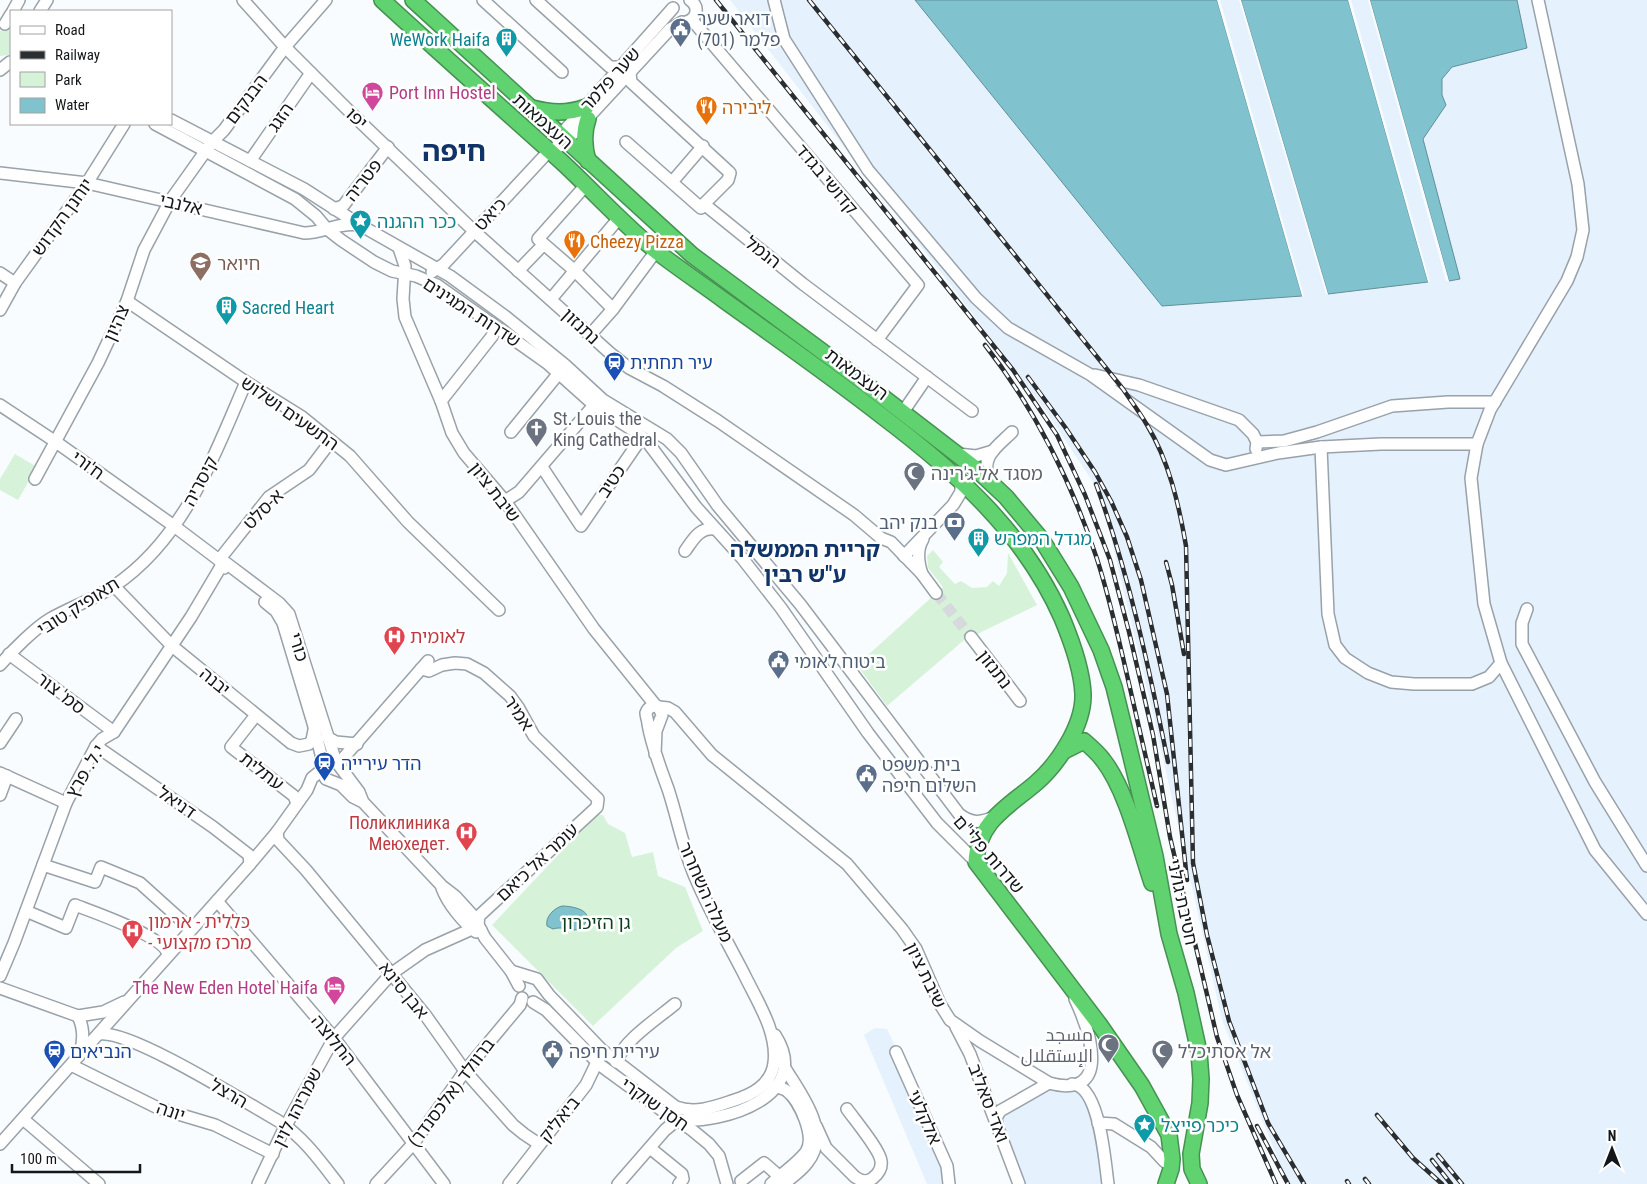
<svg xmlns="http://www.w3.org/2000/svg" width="1647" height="1184" font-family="'Roboto Condensed',Cairo,'Noto Sans Hebrew',sans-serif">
<rect width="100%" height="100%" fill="#f8fcff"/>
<g fill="#e5f2fd">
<polygon points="730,0 915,0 1163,306 1302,296 1217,0 1241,0 1328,294 1428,282 1348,0 1370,0 1449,281 1460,279 1423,139 1446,105 1442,95 1442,79 1452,67 1527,48 1517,0 1647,0 1647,1184 1288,1184 1222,1020 1150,701 1109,530 1093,482 1045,410 943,275"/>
<polygon points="875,1028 887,1029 901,1058 954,1184 927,1184 864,1035"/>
<polygon points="1049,1083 1087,1093 1108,1184 1017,1184 998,1115"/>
</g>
<g fill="#d6f3da">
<polygon points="4,30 11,31 11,55 0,56 0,31"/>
<polygon points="15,454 37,467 18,500 0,490 0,479"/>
<polygon points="933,550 943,562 939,567 955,584 961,581 972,588 987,587 993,581 999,586 1007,573 1008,553 1037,605 963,641 887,706 857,665 943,587 928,568 927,556"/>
<polygon points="596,815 603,815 608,824 625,833 632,857 653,852 658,876 685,887 703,931 676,948 593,1026 492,925"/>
</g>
<g fill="#80c3ce" stroke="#608f98">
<polygon points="915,0 1217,0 1302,296 1162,306"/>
<polygon points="1241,0 1348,0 1428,282 1328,294"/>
<polygon points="1370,0 1517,0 1527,48 1452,67 1442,79 1442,95 1446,105 1423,139 1460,279 1449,281"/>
<path d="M562 906C573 906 597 911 583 926 575 935 566 925 553 929L547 926C545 917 554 908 562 906Z"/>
</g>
<g fill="#f8fcff">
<polygon points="1217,0 1220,0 1304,296 1302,296"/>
<polygon points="1239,0 1241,0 1328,294 1326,294"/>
<polygon points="1348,0 1351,0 1430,282 1428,282"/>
<polygon points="1368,0 1370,0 1449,281 1446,281"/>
</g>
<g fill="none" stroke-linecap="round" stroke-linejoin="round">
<polyline stroke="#d6dadd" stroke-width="11" stroke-dasharray="11 5.5" stroke-linecap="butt" points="936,593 971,637"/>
<defs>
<g id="minor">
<polyline points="243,0 285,47 352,114 474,231 610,353 629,368 663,386 718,421 854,515 881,538 891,542 922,574 936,593"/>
<polyline points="483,0 562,72"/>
<polyline points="536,0 610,67 621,67"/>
<polyline points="774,0 784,39 868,170 976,298 1008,328 1091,375 1210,460 1226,465 1278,453 1321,447 1381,444 1477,444"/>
<polyline points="1538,0 1578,184 1583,230 1577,257 1567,281 1490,410 1477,444 1471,478 1484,604 1501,663 1595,850 1647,914"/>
<polyline points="13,11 19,0"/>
<polyline points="40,11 47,0"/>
<polyline points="692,20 918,285 877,340"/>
<path d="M686 22C697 19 700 7 690 0"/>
<polyline points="5,24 11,14"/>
<polyline points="0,70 10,62"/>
<polyline points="630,73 631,82 728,171 730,173 728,180 704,204 803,284 972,411"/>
<path d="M171 120 304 189 360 225 450 276 506 317 565 365 603 400 667 439 681 453 718 506 800 604 959 814C971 824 982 823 996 816"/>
<polyline points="155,124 295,199 316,216 327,229 341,240 374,262 392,271 416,276 437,285 547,363 594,405 636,432 646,440 696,507 742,558 781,608 868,733 937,823 976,862"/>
<polyline points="557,139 673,8"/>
<polyline points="626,142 701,208 704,204"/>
<polyline points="250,161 311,73"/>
<path d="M0 173 87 183 304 233C323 233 339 222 358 225"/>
<polyline points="672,182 703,146"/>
<polyline points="586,185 538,239 575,271 613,309"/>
<polyline points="334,209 343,206 388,147"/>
<polyline points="399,248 405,266 403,299 405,317 441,401 452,433 464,453 505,501 594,629 656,706"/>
<polyline points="518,271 543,245"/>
<polyline points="432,272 444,264 549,151 560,146 573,134 670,29 682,22"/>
<polyline points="0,273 15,283"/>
<polyline points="551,299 619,218"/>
<polyline points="127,301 246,382 302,417 350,456 408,522 499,610"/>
<polyline points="0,310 15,283 87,183 124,124"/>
<polyline points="590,335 613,309 656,251"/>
<polyline points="1095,375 1139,385 1239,420 1253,434 1257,442 1256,449"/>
<polyline points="441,401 493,335 494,328 492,324"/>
<polyline points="0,405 56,442 174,526 219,560 224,568"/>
<polyline points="903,412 927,377"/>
<polyline points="511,432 559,373"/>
<polyline points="1257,442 1284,441 1317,432 1392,406 1448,402 1495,402"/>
<polyline points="1321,447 1328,614 1335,645 1345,658 1368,673 1391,682 1414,684 1472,684 1489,677 1501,663"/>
<polyline points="958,454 976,456 993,451"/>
<polyline points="542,467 581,526 642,437"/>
<polyline points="35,479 98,363 127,301 144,250 170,201 212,142 224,130 285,47 326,0"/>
<path d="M989 481C980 456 997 447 1012 432"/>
<polyline points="505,501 519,492 594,405"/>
<path d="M685 551C693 540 699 527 715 529"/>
<polyline points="904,556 953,505 961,492 961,481"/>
<polyline points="219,560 269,497 309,470 331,441"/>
<path d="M922 574C918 562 916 550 923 539"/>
<polyline points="114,586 172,646 291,743 299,746 309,744 312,740 314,730"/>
<polyline points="265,602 276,611 283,623 313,723 324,766"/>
<polyline points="1527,609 1522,623 1522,644 1595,782 1647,866"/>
<polyline points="971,637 1020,701"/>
<polyline points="9,654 114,732"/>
<path d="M0 665C12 651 35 628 50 619 71 607 95 599 114 586 184 539 214 456 246 382"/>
<polyline points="421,669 429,671 442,665 455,663 467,664 484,673 510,696 518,707 534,736 598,799 597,807 479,916 478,924"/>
<path d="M659 707 668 708 675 712 712 755 847 864 902 929 916 949 940 1004 950 1020 980 1041 1049 1083C1113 1100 1090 1031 1075 999"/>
<polyline points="256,715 231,747 294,796 297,803"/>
<polyline points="327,737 336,742 357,744"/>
<polyline points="0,743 16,719"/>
<polyline points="96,746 213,827 249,855 250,864"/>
<polyline points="338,764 428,661"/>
<polyline points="0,773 66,803"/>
<polyline points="0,795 7,776"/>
<polyline points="363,802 359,792 338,764 333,762 326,764 322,772 326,779 341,785 353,797 363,802 442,886 455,896 474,917 485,938 511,971 519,986"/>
<polyline points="277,832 278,840 306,870 372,950 426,1016 465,1071 513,1125 524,1134 539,1144"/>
<polyline points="43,865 95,882 101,867 140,883 191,929"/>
<path d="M442 888C448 904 463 922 476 932"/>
<polyline points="217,901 334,1038 444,1184"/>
<path d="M26 911 66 928 75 905C93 912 166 937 168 955"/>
<path d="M511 971 537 979 549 995 602 1050 676 1107C695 1114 714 1107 732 1101 751 1095 771 1086 774 1063 778 1032 757 1001 744 974 728 943 710 912 696 879 683 850 678 819 668 789 660 767 652 747 648 724 648 720 646 717 646 713 648 707 653 705 659 707L662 715 656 731 655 754"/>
<polyline points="0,976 14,943 66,803 96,746 102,739 114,732 191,617 223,563 226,563 279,603 289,614 336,762"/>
<polyline points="0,988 78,1016 103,1012 124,1002"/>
<polyline points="533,1002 546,1010 600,1065 663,1111 692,1130 709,1144 719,1156 727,1184"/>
<path d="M78 1016C84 1028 84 1040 80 1053"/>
<polyline points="956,1027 970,1054 1019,1184"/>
<path d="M99 1034C130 1029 248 1104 280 1122 304 1138 321 1162 338 1184"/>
<polyline points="896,1052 947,1166 949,1184"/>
<path d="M616 1062C624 1040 657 1019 675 1004"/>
<polyline points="71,1065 158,1108 215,1125 273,1154"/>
<path d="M1072 1084C1100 1085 1105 1163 1108 1184"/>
<polyline points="23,1119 99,1184"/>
<path d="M678 1120C724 1124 814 1096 775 1035"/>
<polyline points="1098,1123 1114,1124 1151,1147 1165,1162"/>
<polyline points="997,1125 996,1118 1000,1111 1049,1083"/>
<path d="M816 1126 826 1148 855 1177C861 1181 867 1183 873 1178 878 1174 882 1168 881 1161 880 1150 854 1119 847 1109"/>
<polyline points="0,1144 250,864 277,832 307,790 312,778 323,769"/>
<polyline points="650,1148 682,1174 683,1179 679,1184"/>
<polyline points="741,1181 764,1163 779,1176"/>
<polyline points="258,1184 283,1131 334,1038 391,974 425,950 472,929 478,928 481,930"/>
<polyline points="376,1184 413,1144 465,1071 520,1005 522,998"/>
<polyline points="509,1184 586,1085 599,1058"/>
<polyline points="618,1184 665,1130 677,1120"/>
<path d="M771 1184C782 1173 797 1164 806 1152 816 1137 800 1101 787 1091 783 1088 778 1087 772 1086"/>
<path d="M784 1184C792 1177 801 1171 807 1163 832 1132 801 1095 785 1068"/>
</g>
<g id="highway">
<path d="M382 0C442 55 503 109 563 163 594 192 623 224 656 251 678 268 702 284 725 301 778 339 831 376 882 416 956 472 1024 532 1062 618 1072 642 1082 669 1083 694 1084 725 1058 764 1036 783 1008 807 978 821 976 862L1099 1024 1142 1086 1169 1135 1172 1159 1171 1169 1166 1184"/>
<polyline points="413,0 692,255 858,378 976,469 1006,497 1042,540 1071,587 1101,650 1114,687 1128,744 1155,856 1169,934 1186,993 1199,1052 1201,1079 1200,1103 1191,1154 1192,1169 1199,1184"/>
<path d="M532 108C551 113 567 114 586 107"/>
<path d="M588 161C584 147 583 133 588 119"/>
<path d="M1064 751 1084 741C1091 747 1098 753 1103 760 1126 789 1140 847 1152 883"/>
</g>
</defs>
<use href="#minor" stroke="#99a1a9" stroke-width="14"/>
<use href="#highway" stroke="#469152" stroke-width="18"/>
<use href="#minor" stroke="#fff" stroke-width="11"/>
<use href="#highway" stroke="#61d270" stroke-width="15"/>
<defs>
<g id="rail">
<polyline points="716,0 1013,370 1057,435 1085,495 1110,560 1129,632 1144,696 1153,735 1170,837 1217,1037 1237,1095 1276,1184"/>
<path d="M809 0 1123 389C1131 401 1140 413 1147 425 1169 461 1179 505 1186 546L1193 863 1207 935 1229 1021 1268 1123 1304 1184"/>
<path d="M985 345C1034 408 1072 483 1097 559 1108 593 1116 628 1124 662 1135 710 1146 758 1157 806"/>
<polyline points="1028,377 1065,427 1095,472 1111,501 1127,537 1141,580 1167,694 1187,880"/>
<path d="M1096 484C1129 574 1149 668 1168 762"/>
<polyline points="1166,562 1172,585 1184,654"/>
<polyline points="1377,1115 1413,1158 1442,1184"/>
<polyline points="1257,1126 1288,1184"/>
<polyline points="1438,1155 1462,1184"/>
<polyline points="1432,1160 1451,1184"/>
<polyline points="1365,1179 1369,1184"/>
<polyline points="1347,1181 1349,1184"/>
</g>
</defs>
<use href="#rail" stroke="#2b2e31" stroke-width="4.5"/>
<use href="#rail" stroke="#fff" stroke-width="2.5" stroke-dasharray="8" stroke-linecap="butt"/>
</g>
<defs>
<symbol id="civic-pin" viewBox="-11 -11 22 30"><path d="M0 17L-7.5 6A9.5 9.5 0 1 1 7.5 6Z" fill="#5c6f8a" stroke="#fff"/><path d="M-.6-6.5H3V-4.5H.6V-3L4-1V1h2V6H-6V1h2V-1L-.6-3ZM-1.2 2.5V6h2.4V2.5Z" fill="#fff"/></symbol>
<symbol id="building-pin" viewBox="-11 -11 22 30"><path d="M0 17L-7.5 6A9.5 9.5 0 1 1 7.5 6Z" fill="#0f9aa8" stroke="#fff"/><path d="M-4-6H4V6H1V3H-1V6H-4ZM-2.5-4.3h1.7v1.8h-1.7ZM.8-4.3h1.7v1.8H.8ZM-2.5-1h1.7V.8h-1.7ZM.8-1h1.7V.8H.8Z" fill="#fff"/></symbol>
<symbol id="hotel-pin" viewBox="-11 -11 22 30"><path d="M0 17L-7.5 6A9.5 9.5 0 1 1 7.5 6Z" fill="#d1479c" stroke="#fff"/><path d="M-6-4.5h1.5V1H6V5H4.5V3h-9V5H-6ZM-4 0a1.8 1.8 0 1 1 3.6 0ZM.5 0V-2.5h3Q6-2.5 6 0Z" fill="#fff"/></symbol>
<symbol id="restaurant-pin" viewBox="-11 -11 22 30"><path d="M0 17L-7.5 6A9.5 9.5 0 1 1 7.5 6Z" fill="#e8710a" stroke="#fff"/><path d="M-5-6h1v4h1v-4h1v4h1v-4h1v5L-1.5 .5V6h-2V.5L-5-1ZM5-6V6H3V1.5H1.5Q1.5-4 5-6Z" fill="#fff"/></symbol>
<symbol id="sight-pin" viewBox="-11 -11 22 30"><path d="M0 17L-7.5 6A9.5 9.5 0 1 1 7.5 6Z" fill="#0f9aa8" stroke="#fff"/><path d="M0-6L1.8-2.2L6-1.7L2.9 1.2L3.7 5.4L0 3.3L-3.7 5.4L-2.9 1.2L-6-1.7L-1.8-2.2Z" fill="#fff"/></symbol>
<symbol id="school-pin" viewBox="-11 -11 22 30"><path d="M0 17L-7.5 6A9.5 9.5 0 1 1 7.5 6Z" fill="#8d6e63" stroke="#fff"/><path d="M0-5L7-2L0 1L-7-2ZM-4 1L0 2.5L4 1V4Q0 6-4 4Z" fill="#fff"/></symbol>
<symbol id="station-pin" viewBox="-11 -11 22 30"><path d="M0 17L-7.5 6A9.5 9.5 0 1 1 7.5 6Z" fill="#1a4fb4" stroke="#fff"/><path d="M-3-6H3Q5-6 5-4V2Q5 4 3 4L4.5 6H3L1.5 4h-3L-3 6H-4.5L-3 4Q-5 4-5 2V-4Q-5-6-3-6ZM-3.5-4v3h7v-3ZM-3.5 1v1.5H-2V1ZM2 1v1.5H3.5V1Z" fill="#fff"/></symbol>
<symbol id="church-pin" viewBox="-11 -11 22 30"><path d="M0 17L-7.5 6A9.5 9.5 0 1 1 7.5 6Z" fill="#6b7280" stroke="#fff"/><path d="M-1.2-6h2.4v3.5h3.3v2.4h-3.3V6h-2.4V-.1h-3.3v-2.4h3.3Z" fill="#fff"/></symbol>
<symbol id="mosque-pin" viewBox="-11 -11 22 30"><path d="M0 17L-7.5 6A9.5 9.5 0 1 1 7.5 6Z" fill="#6b7280" stroke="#fff"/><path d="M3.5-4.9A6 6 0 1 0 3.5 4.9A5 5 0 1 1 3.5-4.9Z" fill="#fff"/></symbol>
<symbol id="bank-pin" viewBox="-11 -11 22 30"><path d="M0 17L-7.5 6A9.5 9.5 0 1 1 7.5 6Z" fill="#5c6f8a" stroke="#fff"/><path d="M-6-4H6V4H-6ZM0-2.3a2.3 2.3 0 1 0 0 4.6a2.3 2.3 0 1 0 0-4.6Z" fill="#fff"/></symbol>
<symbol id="hospital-pin" viewBox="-11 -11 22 30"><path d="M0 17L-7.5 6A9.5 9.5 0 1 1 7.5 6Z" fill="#e0444e" stroke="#fff"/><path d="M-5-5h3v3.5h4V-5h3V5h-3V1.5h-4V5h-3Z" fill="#fff"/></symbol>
</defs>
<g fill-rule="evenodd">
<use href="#civic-pin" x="668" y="16" width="25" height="34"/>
<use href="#building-pin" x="494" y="26" width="25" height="34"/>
<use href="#hotel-pin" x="360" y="80" width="25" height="34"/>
<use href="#restaurant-pin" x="694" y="94" width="25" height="34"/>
<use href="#sight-pin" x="348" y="208" width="25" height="34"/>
<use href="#restaurant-pin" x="562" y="228" width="25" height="34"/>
<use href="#school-pin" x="188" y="250" width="25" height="34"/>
<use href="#building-pin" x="214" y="294" width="25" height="34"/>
<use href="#station-pin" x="602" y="350" width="25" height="34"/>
<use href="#church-pin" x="524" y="416" width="25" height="34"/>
<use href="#mosque-pin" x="902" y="460" width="25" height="34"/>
<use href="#bank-pin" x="942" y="510" width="25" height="34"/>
<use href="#building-pin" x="966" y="526" width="25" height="34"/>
<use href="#hospital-pin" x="382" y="624" width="25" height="34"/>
<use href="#civic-pin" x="766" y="648" width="25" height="34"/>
<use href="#station-pin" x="312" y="750" width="25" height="34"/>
<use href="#civic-pin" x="854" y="762" width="25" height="34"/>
<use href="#hospital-pin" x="454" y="820" width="25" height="34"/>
<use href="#hospital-pin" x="120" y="918" width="25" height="34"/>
<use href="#hotel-pin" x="322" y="974" width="25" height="34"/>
<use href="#mosque-pin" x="1096" y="1032" width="25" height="34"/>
<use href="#station-pin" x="42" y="1038" width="25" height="34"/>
<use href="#civic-pin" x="540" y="1038" width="25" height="34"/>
<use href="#mosque-pin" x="1150" y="1038" width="25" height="34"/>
<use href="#sight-pin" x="1132" y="1112" width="25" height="34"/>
</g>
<g text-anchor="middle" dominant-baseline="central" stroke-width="5" stroke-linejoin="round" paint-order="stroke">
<g font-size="18" fill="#4e5e75" stroke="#fff" text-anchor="start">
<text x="697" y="18">דואר שער<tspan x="697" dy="21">פלמר (701)</tspan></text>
<text x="938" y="522" text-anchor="end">בנק יהב</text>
<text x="794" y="661">ביטוח לאומי</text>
<text x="882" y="764">בית משפט<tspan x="882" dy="21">השלום חיפה</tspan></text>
<text x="569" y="1051">עיריית חיפה</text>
</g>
<g font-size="18" fill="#0d838f" stroke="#fff" text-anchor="start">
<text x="490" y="39" text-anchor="end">WeWork Haifa</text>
<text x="377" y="221">ככר ההגנה</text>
<text x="242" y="307">Sacred Heart</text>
<text x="994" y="538">מגדל המפרש</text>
<text x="1161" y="1125">כיכר פייצל</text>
</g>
<g font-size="18" fill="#14171a" stroke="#fff">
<text transform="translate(610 79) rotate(-48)">שער פלמר</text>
<text transform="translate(246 99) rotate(-53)">הבנקים</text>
<text transform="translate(280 117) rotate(-55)">הזגג</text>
<text transform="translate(357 118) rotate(43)">יפו</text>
<text transform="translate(543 121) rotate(42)">העצמאות</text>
<text transform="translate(827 179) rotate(50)">קדושי בגדד</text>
<text transform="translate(363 180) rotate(-52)">פטריה</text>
<text transform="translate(181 204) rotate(13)">אלנבי</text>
<text transform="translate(490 214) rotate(-47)">כיאט</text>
<text transform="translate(62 217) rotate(-54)">יוחנן הקדוש</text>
<text transform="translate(763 252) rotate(38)">הנמל</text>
<text transform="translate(472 312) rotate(33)">שדרות המגינים</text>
<text transform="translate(116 323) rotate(-66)">צהיון</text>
<text transform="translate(581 326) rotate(43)">נתנזון</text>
<text transform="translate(857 374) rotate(37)">העצמאות</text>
<text transform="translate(290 413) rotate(35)">התשעים ושלוש</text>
<text transform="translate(88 465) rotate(36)">ח'ורי</text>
<text transform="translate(200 481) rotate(-62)">קיסריה</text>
<text transform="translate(611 481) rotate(-56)">כטיב</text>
<text transform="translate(495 492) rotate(52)">שיבת ציון</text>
<text transform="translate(263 509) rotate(-45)">א-סלט</text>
<text transform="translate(78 606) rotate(-32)">תאופיק טובי</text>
<text transform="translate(299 647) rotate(73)">כורי</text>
<text transform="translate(995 669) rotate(52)">נתנזון</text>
<text transform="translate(215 681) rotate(39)">יבנה</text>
<text transform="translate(61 693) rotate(37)">סמ' צור</text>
<text transform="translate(519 713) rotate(56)">אמיר</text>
<text transform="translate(85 771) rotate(-59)">י.ל. פרץ</text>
<text transform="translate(262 771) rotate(38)">עתלית</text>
<text transform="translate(177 802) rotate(35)">דניאל</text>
<text transform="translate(989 854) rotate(49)">שדרות פלי"ם</text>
<text transform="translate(537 862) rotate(-43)">עומר אל כיאם</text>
<text transform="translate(706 892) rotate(66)">מעלה השחרור</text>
<text transform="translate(1183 902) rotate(78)">חטיבת גולני</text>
<text transform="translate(926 975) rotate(64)">שיבת ציון</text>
<text transform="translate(404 990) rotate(51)">אבן סינא</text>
<text transform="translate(334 1040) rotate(51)">החלוצה</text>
<text transform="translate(451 1092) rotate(-53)">ברוולד (אלכסנדר)</text>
<text transform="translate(229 1093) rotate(30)">הרצל</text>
<text transform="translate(989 1103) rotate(69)">ואדי סאליב</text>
<text transform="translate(655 1104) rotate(35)">חסן שוקרי</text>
<text transform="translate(297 1107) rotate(-63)">שמריהו לוין</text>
<text transform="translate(171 1111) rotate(19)">יונה</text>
<text transform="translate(925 1117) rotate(66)">אלקלעי</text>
<text transform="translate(559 1119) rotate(-51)">ביאליק</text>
</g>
<g font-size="18" fill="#b23c85" stroke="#fff" text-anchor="start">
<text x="389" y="92">Port Inn Hostel</text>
<text x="318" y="987" text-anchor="end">The New Eden Hotel Haifa</text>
</g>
<g font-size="18" fill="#c56008" stroke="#fff" text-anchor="start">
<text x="722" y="107">ליבירה</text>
<text x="590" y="241">Cheezy Pizza</text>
</g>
<g font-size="18" fill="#785e54" stroke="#fff" text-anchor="start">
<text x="217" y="263">חיואר</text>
</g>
<g font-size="18" fill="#164399" stroke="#fff" text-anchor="start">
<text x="630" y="362">עיר תחתית</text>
<text x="341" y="763">הדר עירייה</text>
<text x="70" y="1051">הנביאים</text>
</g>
<g font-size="18" fill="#5b616d" stroke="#fff" text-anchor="start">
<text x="553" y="418">St. Louis the<tspan x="553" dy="21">King Cathedral</tspan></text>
<text x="931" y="473">מסגד אל-ג'רינה</text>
<text x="1093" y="1034" text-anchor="end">مسجد<tspan x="1093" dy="21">الإستقلال</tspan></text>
<text x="1178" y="1051">אל אסתיכלל</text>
</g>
<g font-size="18" fill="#be3a42" stroke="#fff" text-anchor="start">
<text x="410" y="636">לאומית</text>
<text x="450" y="822" text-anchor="end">Поликлиника<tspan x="450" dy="21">Меюхедет.</tspan></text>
<text x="148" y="921">כללית - ארמון<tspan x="148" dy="21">- מרכז מקצועי</tspan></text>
</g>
<g font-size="18" fill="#0a3d1b" stroke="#fff">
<text x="596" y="922">גן הזיכרון</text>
</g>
<g font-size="22" font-weight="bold" fill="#113468" stroke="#fff">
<text x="805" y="549">קריית הממשלה<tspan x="805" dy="25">ע"ש רבין</tspan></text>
</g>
<g font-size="28" font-weight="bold" fill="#113468" stroke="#fff">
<text x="454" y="151">חיפה</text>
</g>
</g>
<rect x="10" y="10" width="162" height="115" fill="#ffffff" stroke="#a1a2a3"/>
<rect x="20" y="26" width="25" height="8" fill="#ffffff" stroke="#a1a2a3"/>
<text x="55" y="35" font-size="15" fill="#14171a">Road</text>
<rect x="20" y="51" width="25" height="8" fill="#2b2e31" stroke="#a1a2a3"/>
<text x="55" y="60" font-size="15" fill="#14171a">Railway</text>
<rect x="20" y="72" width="25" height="15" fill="#d6f3da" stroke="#a1a2a3"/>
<text x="55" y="85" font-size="15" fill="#14171a">Park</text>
<rect x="20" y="98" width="25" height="15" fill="#80c3ce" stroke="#a1a2a3"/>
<text x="55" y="110" font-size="15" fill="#14171a">Water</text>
<g transform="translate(1612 1149)" stroke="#ffffff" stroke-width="4" paint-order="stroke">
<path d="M0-4L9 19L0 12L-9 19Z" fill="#14171a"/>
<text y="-8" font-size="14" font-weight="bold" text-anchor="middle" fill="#14171a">N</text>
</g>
<path d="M12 1164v8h128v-8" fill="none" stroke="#14171a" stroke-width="2.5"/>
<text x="20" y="1164" font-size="15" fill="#14171a" stroke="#ffffff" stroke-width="4" paint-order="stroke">100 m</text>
</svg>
